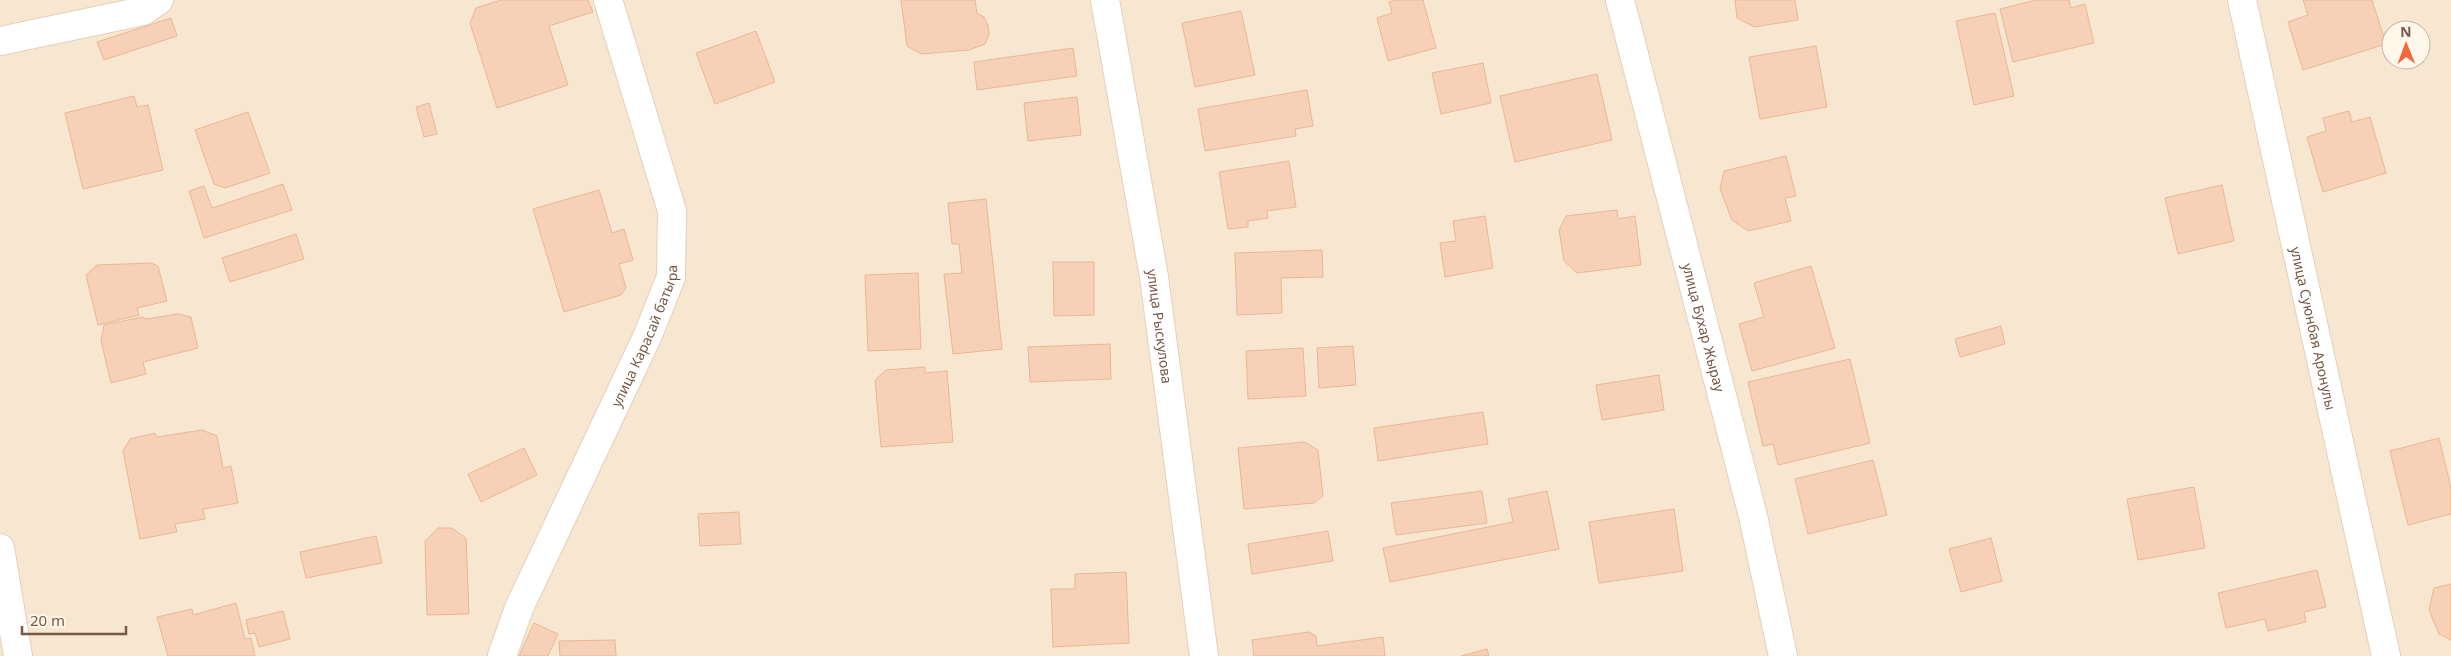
<svg xmlns="http://www.w3.org/2000/svg" width="2451" height="656" font-family="'Noto Sans',sans-serif">
<rect width="100%" height="100%" fill="#fef4e2"/>
<path fill="#f7e6d0" fill-rule="evenodd" d="M0 0H2451V656H0ZM2391 30H2421V60H2391Z"/>
<g fill="#f7d1b7" stroke="#ebb795">
<polygon points="501,0 588,0 593,12 549,26 568,85 497,108 470,23 476,8"/>
<polygon points="901,0 975,0 977,13 984,17 988,25 989,34 985,44 969,50 921,54 907,46"/>
<polygon points="1397,0 1423,0 1436,48 1388,61 1377,18 1392,13 1389,2"/>
<polygon points="1735,0 1795,0 1798,20 1754,27 1737,18"/>
<polygon points="2036,0 2069,0 2071,8 2085,4 2094,43 2013,62 2000,9"/>
<polygon points="2303,0 2372,0 2386,44 2303,70 2288,22 2308,15"/>
<polygon points="1241,11 1255,75 1195,87 1182,23"/>
<polygon points="1995,13 2014,96 1974,105 1956,21"/>
<polygon points="171,18 177,36 104,60 97,42"/>
<polygon points="756,31 775,82 715,104 696,53"/>
<polygon points="1816,46 1827,107 1760,119 1749,57"/>
<polygon points="1073,48 1077,76 977,90 974,62"/>
<polygon points="1483,63 1491,103 1441,114 1432,73"/>
<polygon points="1597,74 1612,140 1515,162 1500,96"/>
<polygon points="1307,90 1313,126 1295,129 1296,136 1205,151 1198,109"/>
<polygon points="134,96 137,107 148,105 163,170 83,189 65,113"/>
<polygon points="1077,97 1081,135 1028,141 1024,103"/>
<polygon points="429,103 437,134 424,137 416,107"/>
<polygon points="2349,111 2352,122 2370,117 2386,173 2323,192 2307,137 2326,131 2323,118"/>
<polygon points="248,112 270,173 225,188 214,184 195,130"/>
<polygon points="1786,156 1796,196 1785,198 1791,221 1748,231 1732,220 1720,189 1724,171"/>
<polygon points="1289,161 1296,207 1267,211 1268,218 1248,221 1248,227 1228,229 1219,172"/>
<polygon points="283,184 292,210 204,238 189,191 204,186 212,208"/>
<polygon points="2222,185 2234,241 2178,254 2165,198"/>
<polygon points="599,190 612,233 624,229 633,260 619,264 626,288 621,295 564,312 533,209"/>
<polygon points="986,199 1002,349 953,354 944,274 962,273 959,244 952,244 948,203"/>
<polygon points="1617,210 1618,219 1635,216 1641,265 1577,273 1564,261 1559,230 1566,216"/>
<polygon points="1485,216 1493,268 1445,277 1440,243 1456,241 1453,221"/>
<polygon points="296,234 304,259 230,282 222,258"/>
<polygon points="1322,250 1323,277 1281,278 1282,313 1237,315 1235,253"/>
<polygon points="1053,262 1094,262 1094,315 1054,316"/>
<polygon points="151,263 158,266 167,301 137,308 139,315 98,325 86,275 97,265"/>
<polygon points="1811,266 1835,348 1752,371 1739,324 1764,317 1754,283"/>
<polygon points="918,273 921,349 868,351 865,275"/>
<polygon points="178,314 191,317 198,348 143,362 146,374 111,383 101,341 104,325 142,317 146,319"/>
<polygon points="2001,326 2005,344 1960,357 1955,339"/>
<polygon points="1110,344 1111,379 1030,382 1028,347"/>
<polygon points="1353,346 1356,385 1319,388 1317,348"/>
<polygon points="1303,348 1306,396 1248,399 1246,351"/>
<polygon points="1850,359 1870,443 1778,465 1773,444 1763,446 1748,382"/>
<polygon points="925,367 925,373 947,371 953,442 881,447 875,380 886,370"/>
<polygon points="1659,375 1664,410 1602,420 1596,385"/>
<polygon points="1483,412 1488,444 1378,461 1374,428"/>
<polygon points="202,430 217,436 223,468 231,466 238,503 203,509 205,519 175,524 177,532 140,539 123,451 130,439 155,433 157,437"/>
<polygon points="2439,438 2451,488 2451,514 2408,525 2390,451"/>
<polygon points="1305,442 1318,450 1323,496 1314,503 1244,509 1238,448"/>
<polygon points="524,448 537,475 481,502 468,474"/>
<polygon points="1873,460 1887,515 1808,534 1795,479"/>
<polygon points="2194,487 2205,548 2138,560 2127,499"/>
<polygon points="1482,491 1487,523 1396,535 1391,503"/>
<polygon points="1547,491 1559,549 1390,582 1383,548 1513,522 1508,499"/>
<polygon points="1674,509 1683,571 1599,583 1589,522"/>
<polygon points="739,512 741,544 700,546 698,514"/>
<polygon points="438,528 452,528 466,538 469,614 427,615 425,541"/>
<polygon points="1328,531 1333,561 1252,574 1248,544"/>
<polygon points="376,536 382,563 306,578 300,552"/>
<polygon points="1991,538 2002,581 1961,592 1949,549"/>
<polygon points="2317,570 2326,607 2304,612 2306,622 2268,631 2265,619 2226,628 2218,593"/>
<polygon points="1126,572 1129,643 1053,647 1051,589 1075,589 1075,574"/>
<polygon points="2451,584 2451,640 2439,634 2429,610 2434,588"/>
<polygon points="236,603 245,639 251,638 255,656 168,656 157,617 192,609 193,615"/>
<polygon points="283,611 290,639 259,647 255,633 249,634 246,620"/>
<polygon points="534,623 558,634 548,656 519,656"/>
<polygon points="1309,632 1316,636 1317,646 1383,637 1385,656 1254,656 1252,640"/>
<polygon points="615,640 616,656 560,656 559,641"/>
<polygon points="1487,649 1489,656 1461,656"/>
</g>
<g fill="none" stroke-linecap="round" stroke-linejoin="round">
<defs>
<g id="minor">
<path id="s1" d="M1620 0 1753 516 1783 656"/>
<path id="s2" d="M2242 0 2386 656"/>
<polyline points="0,41 143,11 159,0"/>
<polyline points="0,548 18,656"/>
<path id="s3" d="M502 656 519 608 648 335 671 277 672 211 608 0"/>
</g>
<g id="tertiary">
<path id="s4" d="M1105 0 1154 277 1204 656"/>
</g>
</defs>
<use href="#minor" stroke="#e4d0bd" stroke-width="30"/>
<use href="#tertiary" stroke="#e4d0bd" stroke-width="30"/>
<use href="#minor" stroke="#fff" stroke-width="28"/>
<use href="#tertiary" stroke="#fff" stroke-width="28"/>
</g>
<g text-anchor="middle" dominant-baseline="central" stroke-width="4" stroke-linejoin="round" paint-order="stroke">
<g font-size="14" fill="#795846" stroke="#fff7ea">
<text stroke="none"><textPath href="#s4" startOffset="331">улица Рыскулова</textPath></text>
<text stroke="none"><textPath href="#s1" startOffset="338">улица Бухар Жырау</textPath></text>
<text stroke="none"><textPath href="#s2" startOffset="336">улица Суюнбая Аронулы</textPath></text>
<text stroke="none"><textPath href="#s3" startOffset="351">улица Карасай батыра</textPath></text>
</g>
</g>
<g transform="translate(2406 45) rotate(359)"><circle r="24" fill="#fff7ea" stroke="#c9b7a8"/>
<path d="M0-4L9 19L0 12L-9 19Z" fill="#f5663a"/>
<text y="-8" font-size="14" font-weight="bold" text-anchor="middle" fill="#795846">N</text>
</g>
<path d="M22 626v8h104v-8" fill="none" stroke="#795846" stroke-width="2.5"/>
<text x="30" y="626" font-size="15" fill="#795846" stroke="#fff7ea" stroke-width="4" paint-order="stroke">20 m</text>
</svg>
